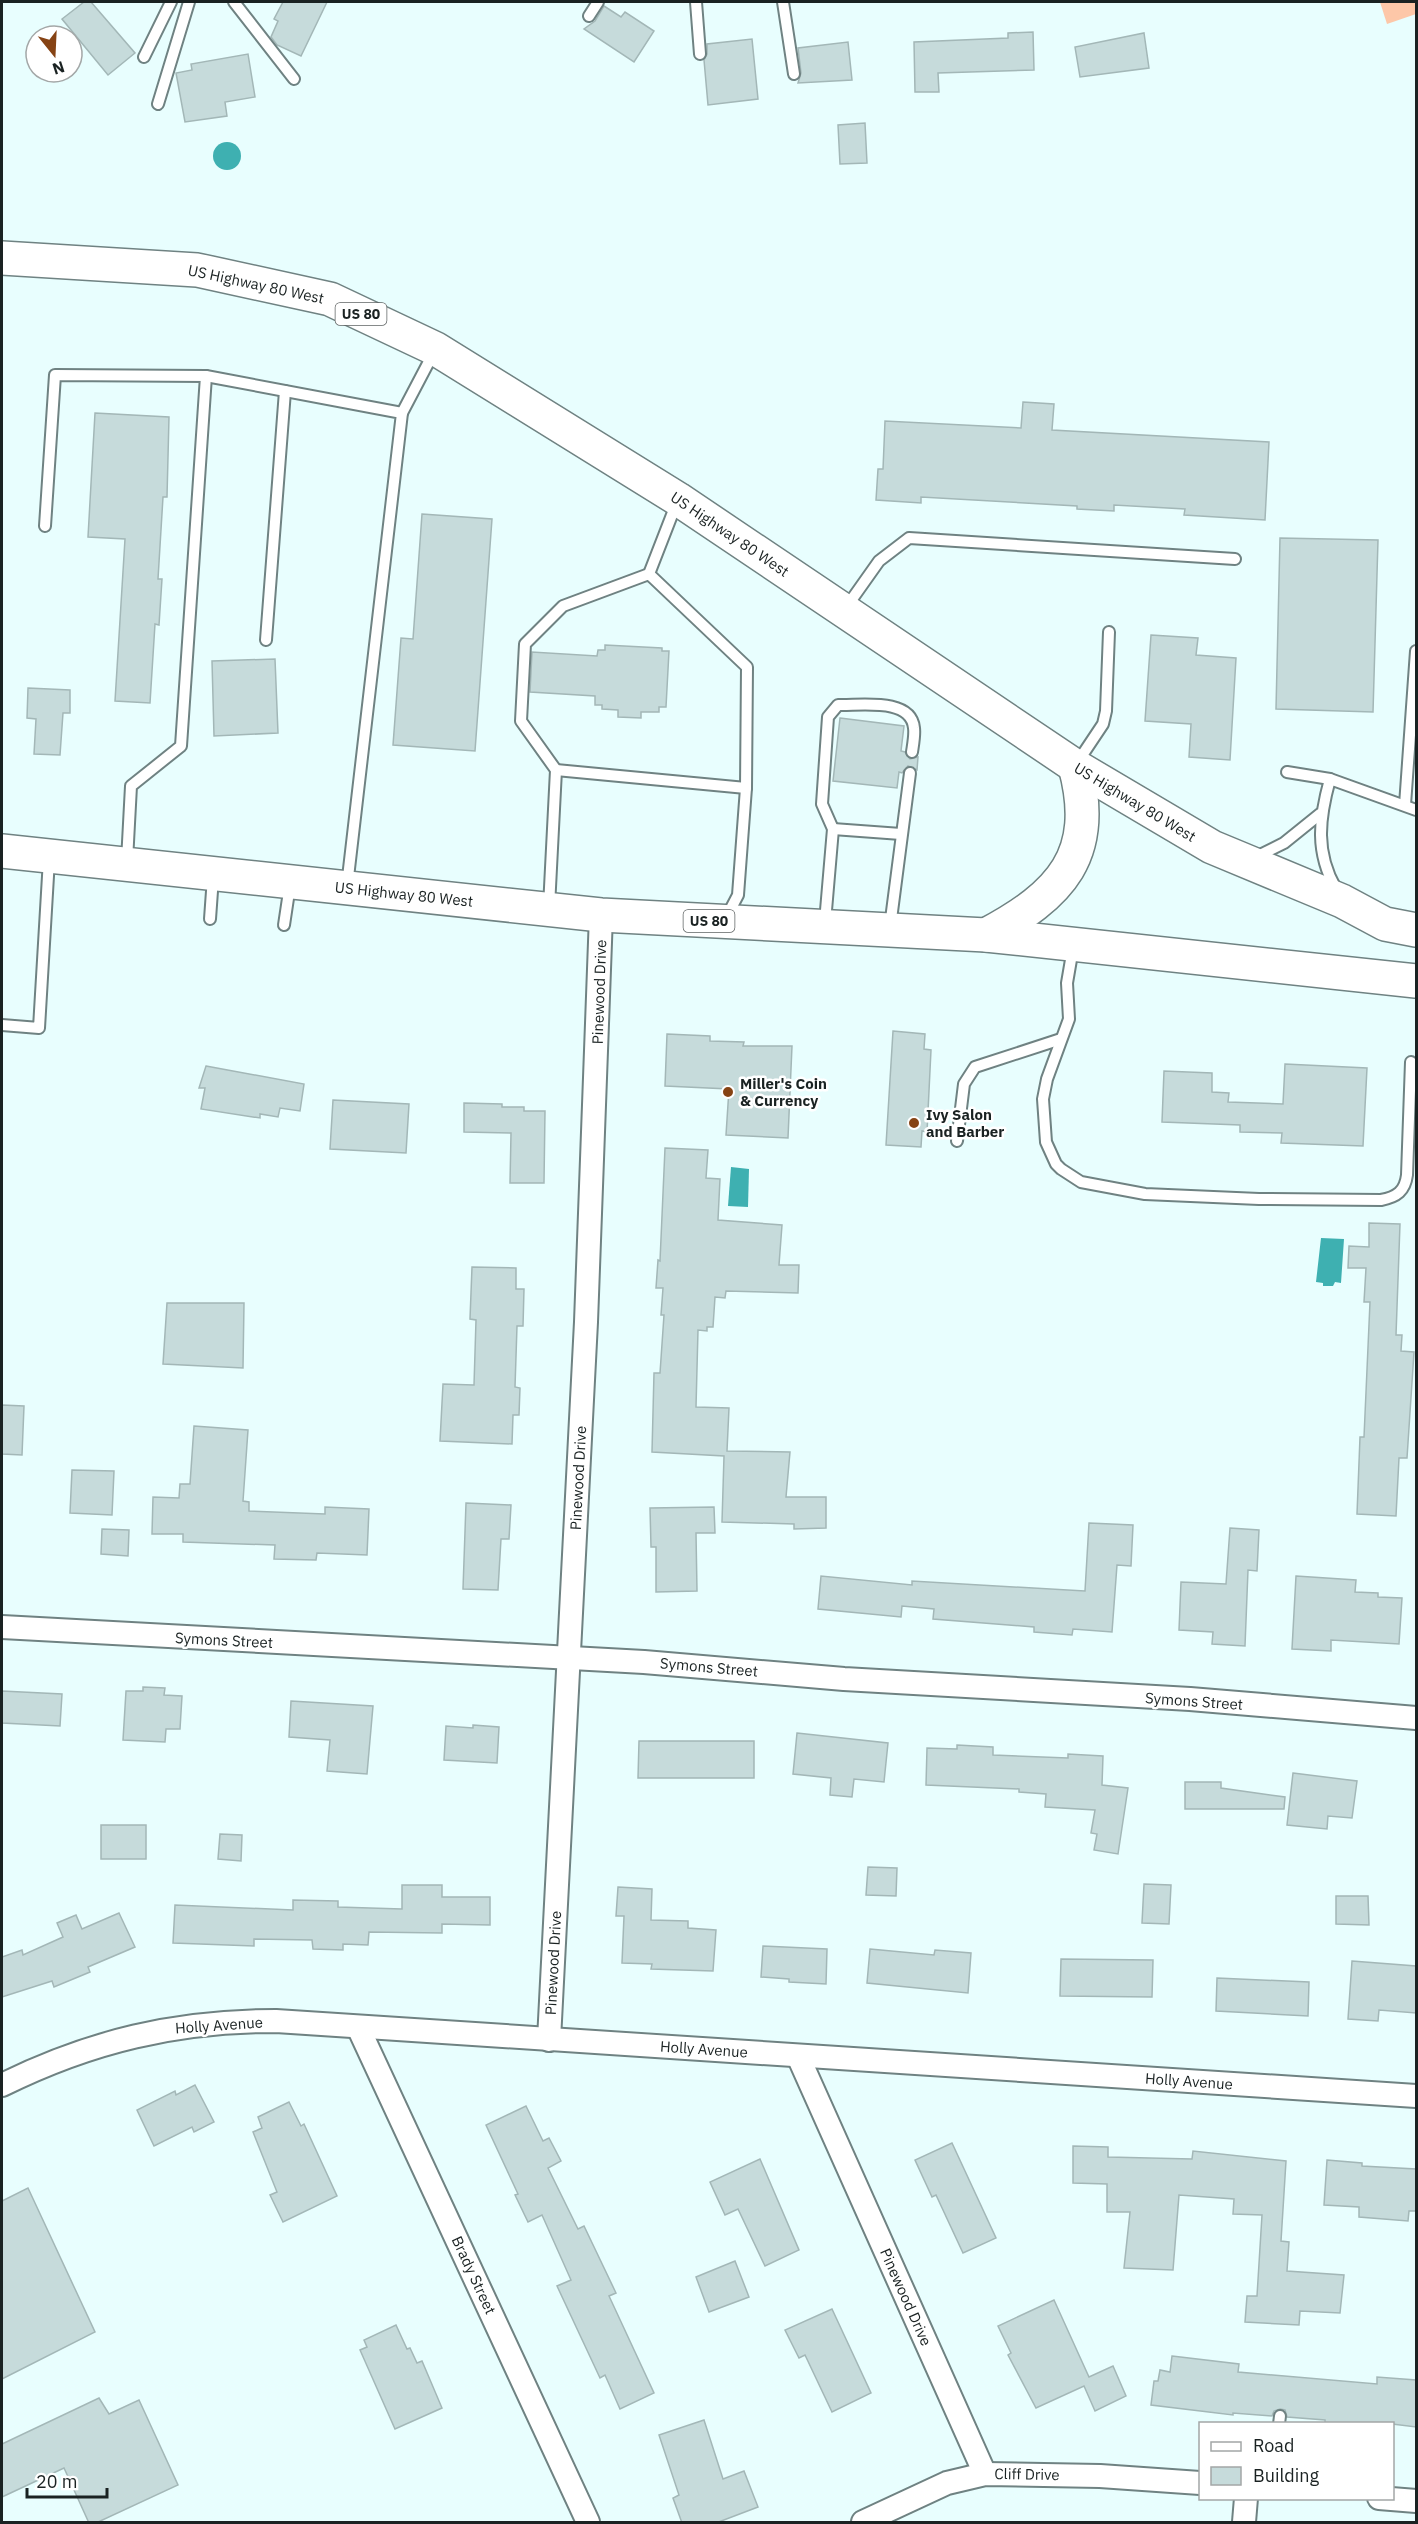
<svg xmlns="http://www.w3.org/2000/svg" width="1418" height="2524" font-family="'IBM Plex Sans',sans-serif">
<rect width="100%" height="100%" fill="#e8fefe"/>
<polygon fill="#fdc7a8" points="1380,2 1416,2 1416,14 1387,24"/>
<g fill="#3eb0b1">
<circle cx="227" cy="156" r="14"/>
<polygon points="731,1167 749,1169 748,1207 728,1206"/>
<polygon points="1321,1238 1344,1239 1341,1283 1335,1282 1333,1286 1323,1286 1323,1283 1316,1282"/>
</g>
<g fill="#c6dbdb" stroke="#a3b7b7" stroke-width="1.5">
<polygon points="84,2 91,2 135,53 108,75 62,19"/>
<polygon points="283,2 327,2 301,56 277,45 271,37 278,21 274,19"/>
<polygon points="604,6 621,17 625,12 654,31 634,62 584,29 595,21"/>
<polygon points="1033,32 1034,70 938,73 939,92 915,92 914,42 1008,38 1008,33"/>
<polygon points="1144,33 1149,68 1080,77 1075,47"/>
<polygon points="752,39 758,99 708,105 704,60 707,54 707,44"/>
<polygon points="848,42 852,80 798,83 801,73 798,48"/>
<polygon points="248,54 255,97 225,102 227,116 185,122 176,73 192,70 191,64"/>
<polygon points="865,123 867,163 840,164 838,125"/>
<polygon points="1023,402 1054,404 1052,430 1269,442 1265,520 1184,515 1185,509 1114,505 1114,511 1077,509 1077,506 921,497 921,503 876,500 878,469 883,469 885,421 1021,428"/>
<polygon points="95,413 169,417 167,497 163,497 158,579 162,579 159,625 155,624 150,703 115,701 125,539 88,537"/>
<polygon points="422,514 492,519 475,751 393,745 401,638 413,639"/>
<polygon points="1280,538 1378,540 1373,712 1276,709"/>
<polygon points="1151,635 1198,638 1196,655 1236,658 1230,760 1189,757 1191,724 1145,721"/>
<polygon points="605,645 662,648 662,651 669,651 666,707 659,707 659,712 641,712 641,718 618,717 618,710 602,709 602,705 595,705 595,696 530,692 532,652 597,656 598,650 605,650"/>
<polygon points="275,659 278,733 214,736 212,661"/>
<polygon points="28,688 70,690 70,713 63,713 60,755 34,754 36,719 27,718"/>
<polygon points="840,718 904,726 901,751 905,752 910,759 918,757 917,770 908,766 902,773 899,772 897,788 833,781"/>
<polygon points="893,1031 925,1034 924,1049 931,1050 927,1132 922,1131 921,1147 886,1145"/>
<polygon points="667,1034 710,1036 710,1041 744,1042 743,1046 792,1046 788,1138 726,1135 729,1089 665,1086"/>
<polygon points="1285,1064 1367,1068 1363,1146 1281,1143 1282,1133 1240,1132 1240,1125 1162,1122 1164,1071 1212,1073 1212,1092 1229,1093 1228,1102 1283,1104"/>
<polygon points="206,1066 304,1084 300,1111 280,1108 278,1117 260,1114 260,1118 201,1109 205,1088 199,1088"/>
<polygon points="333,1100 409,1104 406,1153 330,1149"/>
<polygon points="464,1103 502,1104 502,1107 524,1107 524,1111 545,1111 544,1183 510,1183 511,1133 464,1132"/>
<polygon points="665,1148 708,1150 706,1178 720,1179 718,1220 782,1225 779,1265 799,1265 798,1293 726,1291 725,1298 715,1297 713,1327 707,1327 707,1331 698,1330 696,1407 729,1408 727,1451 790,1452 786,1497 826,1497 826,1528 794,1529 794,1524 722,1522 724,1456 652,1452 654,1373 660,1373 664,1315 661,1315 663,1288 656,1288 658,1260 660,1261"/>
<polygon points="1369,1223 1400,1224 1396,1335 1402,1335 1401,1351 1414,1352 1407,1458 1399,1458 1396,1516 1357,1514 1360,1437 1364,1437 1370,1302 1364,1302 1366,1268 1348,1268 1349,1246 1369,1247"/>
<polygon points="472,1267 516,1268 516,1289 524,1289 523,1326 517,1326 515,1387 520,1388 519,1415 513,1415 512,1444 440,1441 443,1384 474,1385 476,1320 470,1319"/>
<polygon points="167,1303 244,1303 243,1368 163,1364"/>
<polygon points="2,1405 24,1406 22,1455 2,1454"/>
<polygon points="194,1426 248,1430 243,1501 249,1502 249,1511 325,1514 325,1507 369,1509 367,1555 317,1553 316,1560 274,1559 275,1545 183,1542 183,1534 152,1534 153,1497 179,1498 180,1484 190,1484"/>
<polygon points="72,1470 114,1471 112,1515 70,1513"/>
<polygon points="466,1503 511,1505 509,1539 501,1539 498,1590 463,1589"/>
<polygon points="714,1507 715,1533 696,1533 697,1591 656,1592 656,1547 651,1547 650,1508"/>
<polygon points="1089,1523 1133,1525 1131,1566 1117,1565 1112,1632 1073,1629 1072,1635 1034,1632 1034,1627 933,1619 934,1609 902,1606 901,1617 818,1609 821,1576 912,1585 912,1581 1085,1591"/>
<polygon points="1230,1528 1259,1530 1257,1571 1248,1570 1245,1646 1212,1644 1213,1632 1179,1630 1181,1582 1226,1584"/>
<polygon points="102,1529 129,1530 128,1556 101,1554"/>
<polygon points="1296,1576 1356,1580 1355,1592 1378,1593 1378,1597 1402,1598 1399,1644 1331,1640 1331,1651 1292,1649"/>
<polygon points="143,1687 165,1688 164,1695 182,1696 180,1729 166,1729 165,1742 123,1740 126,1691 143,1691"/>
<polygon points="2,1691 62,1694 60,1726 2,1723"/>
<polygon points="291,1701 373,1706 367,1774 327,1771 330,1740 289,1737"/>
<polygon points="473,1725 499,1727 497,1763 444,1760 446,1726 473,1728"/>
<polygon points="797,1733 888,1743 884,1782 854,1779 852,1797 830,1795 831,1778 793,1774"/>
<polygon points="639,1741 754,1741 754,1778 638,1778"/>
<polygon points="957,1745 993,1747 993,1755 1068,1758 1068,1754 1103,1756 1102,1785 1128,1788 1118,1854 1094,1850 1097,1834 1091,1833 1095,1810 1045,1807 1046,1794 1019,1792 1019,1789 926,1785 927,1748 957,1749"/>
<polygon points="1293,1773 1357,1781 1352,1818 1328,1816 1327,1829 1287,1825"/>
<polygon points="1185,1782 1221,1782 1221,1788 1285,1797 1284,1809 1185,1809"/>
<rect x="101" y="1825" width="45" height="34"/>
<polygon points="220,1834 242,1835 241,1861 218,1859"/>
<polygon points="868,1867 897,1868 896,1896 866,1895"/>
<polygon points="1144,1884 1171,1885 1169,1924 1142,1923"/>
<polygon points="402,1885 442,1885 442,1897 490,1897 490,1925 442,1924 442,1933 369,1932 368,1945 343,1944 343,1950 313,1949 312,1940 254,1939 254,1946 173,1943 175,1905 293,1910 293,1900 338,1901 338,1907 402,1909"/>
<polygon points="618,1887 652,1889 651,1920 688,1921 688,1928 716,1930 713,1971 651,1969 652,1964 622,1963 624,1916 616,1916"/>
<polygon points="1336,1896 1368,1896 1369,1925 1336,1924"/>
<polygon points="119,1913 135,1947 88,1967 90,1972 54,1987 52,1981 2,1997 2,1957 22,1950 23,1955 63,1937 57,1923 76,1915 82,1929"/>
<polygon points="763,1946 827,1949 826,1984 789,1982 789,1979 761,1977"/>
<polygon points="870,1949 934,1955 935,1950 971,1953 968,1993 867,1983"/>
<polygon points="1061,1959 1153,1960 1152,1997 1060,1996"/>
<polygon points="1352,1961 1416,1966 1416,2013 1379,2010 1378,2021 1348,2019"/>
<polygon points="1217,1978 1309,1982 1308,2016 1216,2011"/>
<polygon points="195,2085 214,2122 194,2132 192,2127 154,2146 137,2110 175,2091 176,2095"/>
<polygon points="289,2102 301,2126 304,2124 337,2196 283,2222 270,2195 277,2192 253,2132 262,2128 258,2117"/>
<polygon points="526,2106 543,2141 549,2138 561,2161 548,2168 578,2229 584,2226 616,2293 609,2296 654,2393 620,2409 605,2375 600,2378 557,2286 571,2280 542,2215 528,2222 515,2195 518,2194 486,2125"/>
<polygon points="952,2143 996,2238 963,2253 936,2195 932,2197 915,2160"/>
<polygon points="1073,2146 1108,2147 1108,2157 1192,2159 1193,2151 1286,2161 1281,2241 1289,2242 1287,2271 1344,2275 1340,2313 1300,2311 1299,2325 1245,2322 1247,2296 1257,2296 1262,2215 1233,2214 1234,2199 1179,2195 1173,2270 1124,2268 1130,2212 1107,2212 1107,2184 1073,2183"/>
<polygon points="760,2159 799,2250 765,2266 738,2209 725,2215 710,2182"/>
<polygon points="1327,2160 1362,2163 1362,2166 1416,2169 1416,2211 1409,2211 1408,2221 1359,2217 1359,2207 1324,2205"/>
<polygon points="28,2188 95,2332 2,2379 2,2201"/>
<polygon points="735,2261 749,2297 709,2312 696,2277"/>
<polygon points="1054,2300 1089,2377 1113,2366 1126,2396 1095,2411 1084,2386 1036,2408 1008,2355 1011,2353 998,2326"/>
<polygon points="832,2309 871,2393 832,2412 805,2355 799,2358 785,2330"/>
<polygon points="396,2325 407,2349 410,2348 417,2363 422,2361 442,2408 395,2429 360,2350 367,2347 364,2340"/>
<polygon points="1172,2356 1239,2364 1238,2372 1377,2384 1377,2377 1416,2380 1416,2427 1392,2424 1325,2424 1325,2420 1287,2417 1285,2410 1280,2409 1274,2411 1272,2416 1233,2413 1233,2415 1151,2405 1154,2381 1158,2381 1160,2370 1170,2372"/>
<polygon points="99,2398 109,2414 139,2400 178,2485 96,2523 89,2523 64,2468 2,2497 2,2444"/>
<polygon points="704,2420 723,2479 744,2471 758,2507 716,2523 682,2523 673,2498 679,2495 659,2435"/>
</g>
<g fill="none" stroke-linecap="round" stroke-linejoin="round">
<defs>
<g id="service">
<polyline points="234,2 294,79"/>
<polyline points="696,2 700,54"/>
<polyline points="783,2 794,74"/>
<polyline points="589,16 598,2"/>
<polyline points="144,57 171,2"/>
<polyline points="158,104 189,2"/>
<polyline points="206,376 402,413 347,886"/>
<polyline points="402,413 434,352"/>
<polyline points="45,526 55,375 206,376 181,746 131,786 127,861"/>
<polyline points="649,574 677,502"/>
<polyline points="845,609 879,561 909,538 1235,559"/>
<polyline points="266,640 285,391"/>
<polyline points="1077,763 1103,724 1106,711 1109,632"/>
<polyline points="556,770 746,788"/>
<polyline points="1287,772 1330,779"/>
<polyline points="1405,805 1416,651"/>
<polyline points="833,829 901,834"/>
<polyline points="1256,857 1284,843 1320,814"/>
<path d="M1336 889C1315 852 1319 819 1330 779L1416 810"/>
<polyline points="549,907 556,770 521,721 525,644 563,606 649,574 747,667 746,788 738,895 726,918"/>
<polyline points="210,919 213,877"/>
<path d="M825 922 833 829 822 804 828 717 838 705C859 706 911 697 914 728 915 735 913 745 912 752"/>
<polyline points="284,925 290,885"/>
<polyline points="890,927 910,773"/>
<path d="M1073 948 1067 983 1069 1019 1047 1079 1043 1099 1046 1142 1056 1164 1061 1169 1081 1182 1145 1194 1259 1199 1381 1200C1397 1197 1405 1191 1407 1175L1411 1062"/>
<polyline points="2,1025 39,1028 49,859"/>
<polyline points="957,1141 964,1084 975,1067 1061,1039"/>
<polyline points="1279,2424 1280,2416"/>
</g>
<g id="minor">
<polyline points="2,1627 644,1662 844,1679 1190,1699 1416,1718"/>
<polyline points="358,2027 588,2522"/>
<polyline points="549,2040 586,1322 601,915"/>
<polyline points="798,2056 985,2474"/>
<path d="M2 2085C91 2041 176 2021 276 2021L1416 2096"/>
<polyline points="1379,2498 1416,2501"/>
<polyline points="863,2522 947,2483 985,2474 1100,2476 1200,2483"/>
<polyline points="1244,2522 1246,2498"/>
</g>
<g id="primary">
<polyline points="2,258 197,270 330,299 436,349 678,499 1075,766 1212,847 1342,901 1385,924 1416,930"/>
<polyline points="2,851 601,915 986,935 1416,981"/>
<path d="M986 935C1061 895 1099 855 1075 766"/>
</g>
</defs>
<use href="#service" stroke="#6f8282" stroke-width="14"/>
<use href="#minor" stroke="#6f8282" stroke-width="26"/>
<use href="#primary" stroke="#6f8282" stroke-width="36"/>
<use href="#service" stroke="#fff" stroke-width="10"/>
<use href="#minor" stroke="#fff" stroke-width="22"/>
<use href="#primary" stroke="#fff" stroke-width="33"/>
</g>
<g fill="#864314" stroke="#fff" stroke-width="2">
<circle cx="728" cy="1092" r="6"/>
<circle cx="914" cy="1123" r="6"/>
</g>
<g text-anchor="middle" dominant-baseline="central" stroke-width="5" stroke-linejoin="round" paint-order="stroke">
<g fill="#fff" stroke="#5f6464" stroke-width="1.5">
<rect x="335.5" y="303" width="51" height="22" rx="4.5"/>
<rect x="683.5" y="910" width="51" height="22" rx="4.5"/>
</g>
<g font-size="14" font-weight="bold" fill="#1a2222">
<text x="361" y="314">US 80</text>
<text x="709" y="921">US 80</text>
</g>
<g font-size="15" fill="#1a2222" stroke="#fff">
<text transform="translate(256 284) rotate(12)">US Highway 80 West</text>
<text transform="translate(730 534) rotate(34)">US Highway 80 West</text>
<text transform="translate(1135 802) rotate(31)">US Highway 80 West</text>
<text transform="translate(404 894) rotate(6)">US Highway 80 West</text>
<text transform="translate(599 992) rotate(-88)">Pinewood Drive</text>
<text transform="translate(578 1478) rotate(-87)">Pinewood Drive</text>
<text transform="translate(224 1640) rotate(3)">Symons Street</text>
<text transform="translate(709 1667) rotate(5)">Symons Street</text>
<text transform="translate(1194 1701) rotate(4)">Symons Street</text>
<text transform="translate(553 1963) rotate(-87)">Pinewood Drive</text>
<text transform="translate(219 2025) rotate(-4)">Holly Avenue</text>
<text transform="translate(704 2049) rotate(4)">Holly Avenue</text>
<text transform="translate(1189 2081) rotate(4)">Holly Avenue</text>
<text transform="translate(474 2275) rotate(65)">Brady Street</text>
<text transform="translate(906 2297) rotate(66)">Pinewood Drive</text>
<text transform="translate(1027 2474) rotate(1)">Cliff Drive</text>
</g>
<g font-size="15" font-weight="bold" fill="#1a2222" stroke="#fff" text-anchor="start">
<text x="740" y="1083">Miller's Coin<tspan x="740" dy="17">&amp; Currency</tspan></text>
<text x="926" y="1114">Ivy Salon<tspan x="926" dy="17">and Barber</tspan></text>
</g>
</g>
<rect width="1418" height="2524" fill="none" stroke="#1a2222" stroke-width="6"/>
<rect x="1199" y="2422" width="195" height="78" fill="#ffffff" stroke="#a3a7a7" stroke-width="1.5"/>
<rect x="1211" y="2442" width="30" height="9" fill="#ffffff" stroke="#a3a7a7" stroke-width="1.5"/>
<text x="1253" y="2452" font-size="18" fill="#1a2222">Road</text>
<rect x="1211" y="2467" width="30" height="18" fill="#c6dbdb" stroke="#a3a7a7" stroke-width="1.5"/>
<text x="1253" y="2482" font-size="18" fill="#1a2222">Building</text>
<g transform="translate(54 54) rotate(162)"><circle r="28" fill="#ffffff" stroke="#a3a7a7" stroke-width="1.5"/>
<path d="M0-4.5L10 22L0 15L-10 22Z" fill="#864314"/>
<text y="-9" font-size="16" font-weight="bold" text-anchor="middle" fill="#1a2222">N</text>
</g>
<path d="M27 2488v9h80v-9" fill="none" stroke="#1a2222" stroke-width="3"/>
<text x="36" y="2488" font-size="18" fill="#1a2222" stroke="#ffffff" stroke-width="4.5" paint-order="stroke">20 m</text>
</svg>
